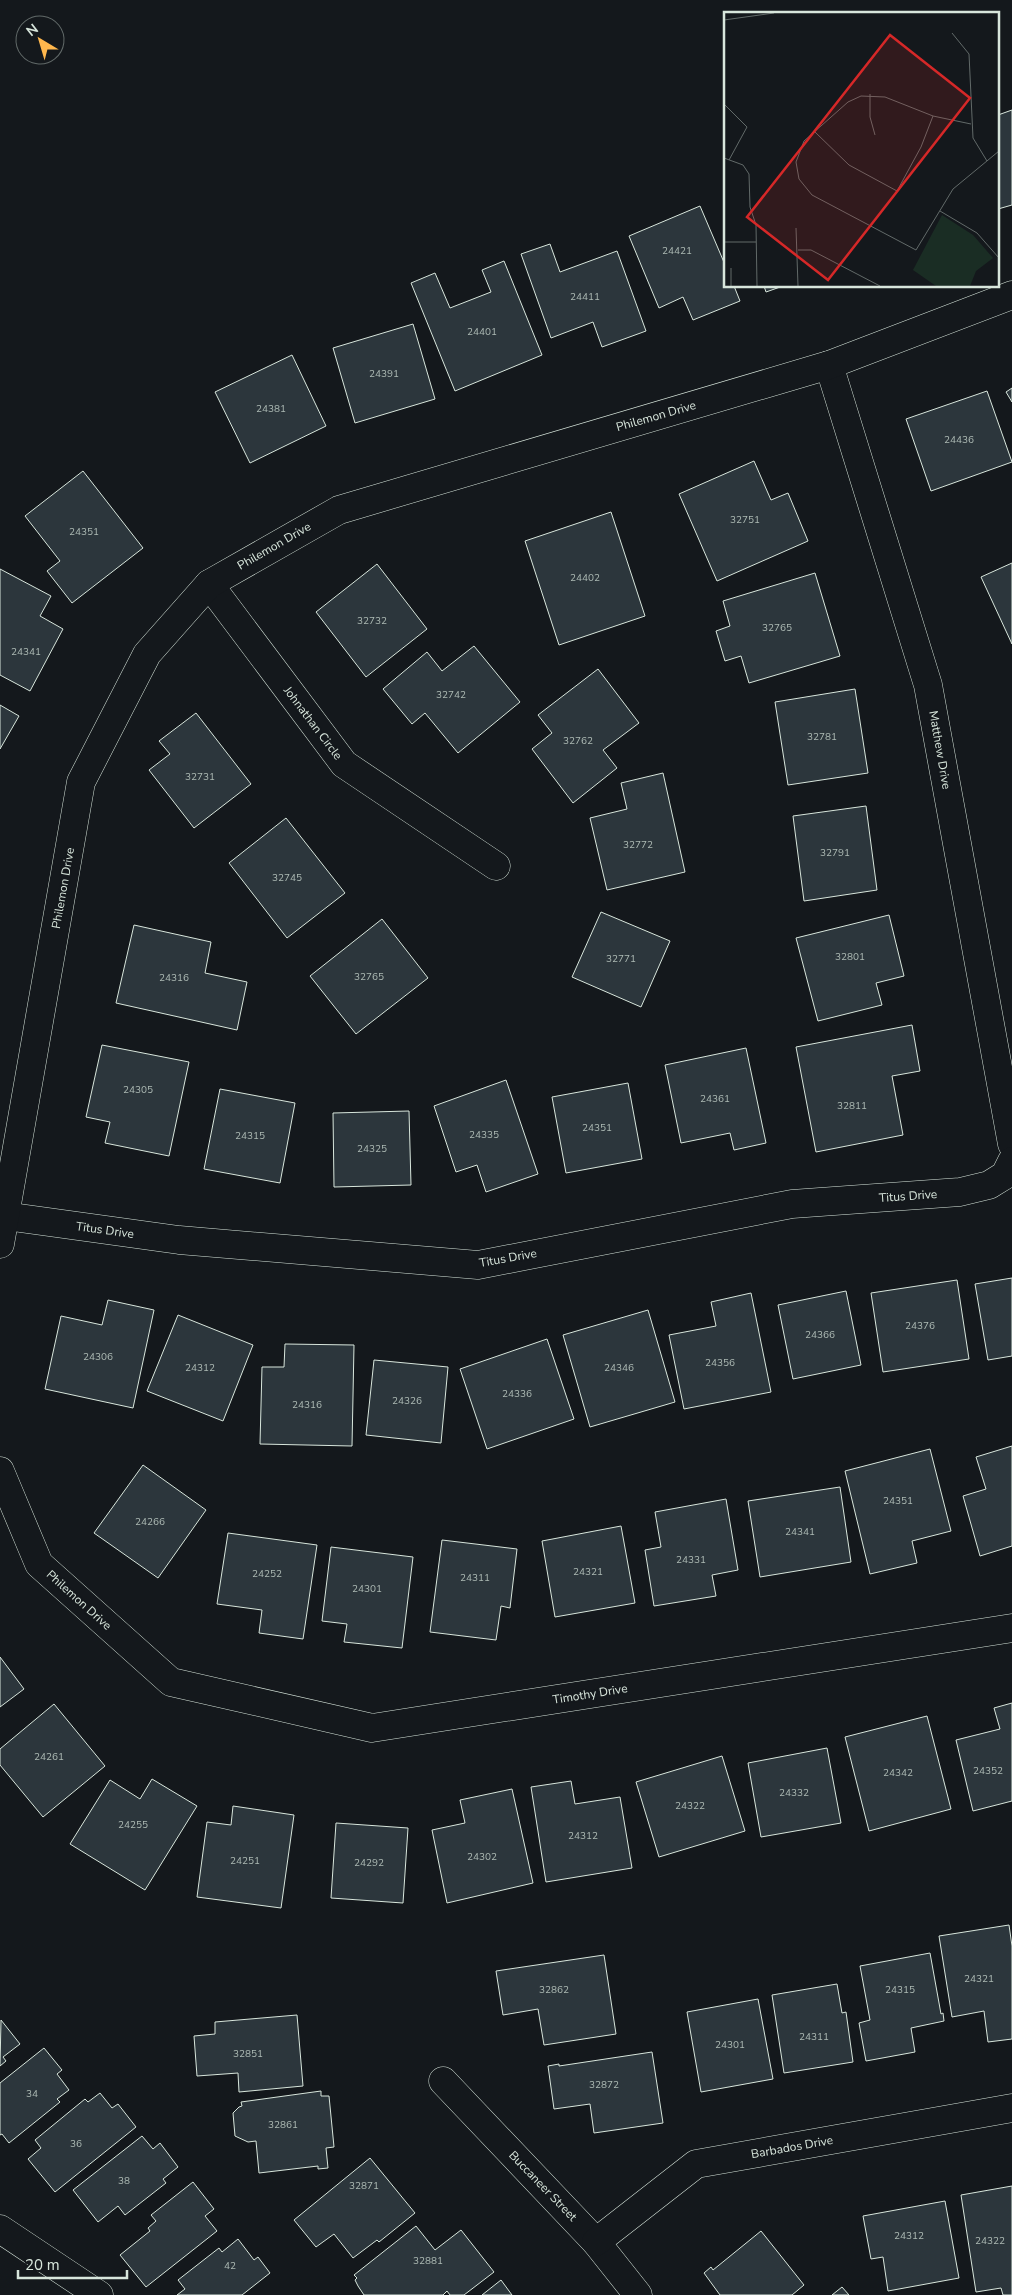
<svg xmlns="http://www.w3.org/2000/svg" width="1012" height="2295" font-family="'Nunito Sans',sans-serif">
<rect width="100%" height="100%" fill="#14181c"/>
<g fill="#2c363c" stroke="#d8e6dc">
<polygon points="1012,110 1012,205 998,209 998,115"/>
<polygon points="700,206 726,267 726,286 734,286 740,301 693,320 683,297 659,308 629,236"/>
<polygon points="550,244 560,272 617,251 646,331 602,347 593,322 551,338 521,254"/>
<polygon points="504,261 542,355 455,391 411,283 435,273 450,308 491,292 482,270"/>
<polygon points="764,286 783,286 766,292"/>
<polygon points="413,324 435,399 355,423 333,348"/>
<polygon points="292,355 326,426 250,463 215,392"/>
<polygon points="1012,388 1012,402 1006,392"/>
<polygon points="987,391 1012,462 931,491 906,419"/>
<polygon points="754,461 771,500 788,493 808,541 717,581 679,494"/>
<polygon points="83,471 143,548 72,603 47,571 60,561 25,516"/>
<polygon points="611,512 645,616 559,645 525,541"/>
<polygon points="1012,563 1012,644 981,577"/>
<polygon points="377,564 427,629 366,677 316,612"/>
<polygon points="0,569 51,596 40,616 63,629 30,691 0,675"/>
<polygon points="815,573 840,656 749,683 741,656 725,661 716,631 730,626 723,601"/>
<polygon points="474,646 520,702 458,753 425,713 412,724 383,689 427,652 442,671"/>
<polygon points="598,669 639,723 603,750 617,768 573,803 532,749 552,733 538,715"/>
<polygon points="855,689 868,773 788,785 775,702"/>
<polygon points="0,705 19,716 0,749"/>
<polygon points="196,713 251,784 194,828 149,770 170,754 159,741"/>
<polygon points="663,773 685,872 607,890 590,818 627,809 621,783"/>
<polygon points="866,806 877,890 804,901 793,816"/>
<polygon points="286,818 345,893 287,938 229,863"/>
<polygon points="601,912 670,941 641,1007 572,977"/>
<polygon points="889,915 904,976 876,983 882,1005 818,1021 796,938"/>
<polygon points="382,919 428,978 356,1034 310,976"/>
<polygon points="134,925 211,942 205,973 247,982 237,1030 116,1003"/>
<polygon points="912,1025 920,1071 892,1076 903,1135 816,1152 796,1047"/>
<polygon points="102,1045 189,1062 169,1156 105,1143 110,1122 86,1117"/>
<polygon points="746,1048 766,1143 734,1150 730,1133 681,1143 665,1065"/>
<polygon points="506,1080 538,1174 486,1192 477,1165 456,1172 434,1106"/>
<polygon points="628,1083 642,1159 566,1173 552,1097"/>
<polygon points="220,1089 295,1103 280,1183 204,1169"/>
<polygon points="409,1111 411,1185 334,1187 333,1113"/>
<polygon points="1012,1278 1012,1356 988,1360 975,1284"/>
<polygon points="957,1280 969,1359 883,1372 871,1293"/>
<polygon points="846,1291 861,1365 793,1379 778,1305"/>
<polygon points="751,1293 771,1392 684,1409 669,1335 716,1326 711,1302"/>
<polygon points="108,1300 154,1310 133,1408 45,1389 61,1316 102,1325"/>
<polygon points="648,1310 675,1402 590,1427 563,1335"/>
<polygon points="178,1315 253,1345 223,1421 147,1391"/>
<polygon points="547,1339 574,1419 487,1449 460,1369"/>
<polygon points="285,1344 354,1345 352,1446 260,1444 262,1367 284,1367"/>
<polygon points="374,1360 448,1367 441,1443 366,1435"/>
<polygon points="1012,1446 1012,1546 980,1556 963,1496 986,1489 976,1457"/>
<polygon points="930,1449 951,1531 912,1541 917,1563 870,1574 845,1471"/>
<polygon points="143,1465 206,1510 158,1578 94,1533"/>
<polygon points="840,1487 851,1562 760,1577 748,1501"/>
<polygon points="726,1499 738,1570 712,1575 716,1596 654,1606 645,1550 661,1547 655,1512"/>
<polygon points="621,1526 635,1603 555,1617 542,1541"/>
<polygon points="228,1533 317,1545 303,1639 259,1633 262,1610 217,1604"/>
<polygon points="442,1540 517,1549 510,1608 501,1606 496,1640 430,1632"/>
<polygon points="331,1547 413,1557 402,1648 344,1642 347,1624 322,1621"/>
<polygon points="0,1657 24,1689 0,1707"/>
<polygon points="1012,1703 1012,1801 973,1811 956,1740 1000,1729 994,1708"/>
<polygon points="54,1704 105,1766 43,1817 0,1765 0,1749"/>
<polygon points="927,1716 951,1809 869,1831 845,1737"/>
<polygon points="827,1748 841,1823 761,1837 748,1763"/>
<polygon points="722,1756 745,1831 659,1857 636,1782"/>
<polygon points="152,1779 197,1806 145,1890 70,1844 110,1780 140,1799"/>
<polygon points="571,1781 575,1804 620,1797 632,1868 546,1882 531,1787"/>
<polygon points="512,1789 533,1883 447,1903 432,1830 465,1823 460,1800"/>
<polygon points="233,1806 294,1815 281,1908 197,1897 207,1822 231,1825"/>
<polygon points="336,1823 408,1828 403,1903 331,1898"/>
<polygon points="1009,1925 1012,1946 1012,2039 988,2042 984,2011 952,2017 939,1936"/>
<polygon points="930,1953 941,2014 943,2013 944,2021 911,2028 915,2052 866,2061 859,2023 870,2020 860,1966"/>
<polygon points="604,1955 616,2034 544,2045 538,2009 503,2015 496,1971"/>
<polygon points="837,1984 842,2013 846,2012 853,2062 784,2073 772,1995"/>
<polygon points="758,1999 773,2079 701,2092 687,2012"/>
<polygon points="297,2015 303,2086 239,2092 238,2073 197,2076 194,2036 215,2034 215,2022"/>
<polygon points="1,2020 20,2044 3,2057 6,2061 0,2066"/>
<polygon points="44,2048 62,2070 57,2074 69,2090 57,2099 60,2102 9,2143 2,2134 0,2135 0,2083"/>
<polygon points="652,2052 663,2123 594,2133 590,2104 554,2109 548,2066 559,2064 559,2066"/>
<polygon points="321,2091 321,2096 329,2096 334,2147 326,2148 328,2168 318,2169 318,2166 259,2173 256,2141 248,2142 235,2136 233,2113 239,2107 242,2106 241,2102"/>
<polygon points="100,2093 112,2108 118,2104 136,2127 55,2192 28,2159 41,2148 35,2140 85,2099 88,2102"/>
<polygon points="142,2136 153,2149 160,2143 178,2167 163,2179 166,2183 125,2215 118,2206 98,2222 73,2190"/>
<polygon points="370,2158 415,2213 379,2242 377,2240 353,2258 334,2234 316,2247 294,2220"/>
<polygon points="193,2182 214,2209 205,2216 217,2231 146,2287 120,2255 150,2231 148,2228 156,2221 151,2215"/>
<polygon points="1012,2186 1012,2295 1003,2295 1001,2288 976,2292 961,2195"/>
<polygon points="945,2201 959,2278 888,2291 883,2257 871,2259 863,2216"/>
<polygon points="416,2226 435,2250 461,2230 494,2272 464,2295 450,2295 447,2291 443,2295 364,2295 358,2286 355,2280 357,2278 354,2275"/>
<polygon points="761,2231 804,2285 792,2295 720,2295 704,2273 711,2267 713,2270"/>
<polygon points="238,2239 254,2260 258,2257 270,2273 242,2295 177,2295 185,2289 178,2280 219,2248 222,2252"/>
<polygon points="501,2280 512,2295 482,2295"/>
<polygon points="842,2287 849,2295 832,2295"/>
</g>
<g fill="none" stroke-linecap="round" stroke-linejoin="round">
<defs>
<g id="minor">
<polyline points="829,365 928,685 1012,1144"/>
<polyline points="209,584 344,764 496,866"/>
<polyline points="5,1216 179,1240 478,1265 792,1204 960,1192 989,1185 1005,1175 1012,1161"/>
<polyline points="0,1244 81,782 147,654 209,584 339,510 829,365 1012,295"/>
<polyline points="0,1471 39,1564 171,1682 372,1728 1012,1628"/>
<polyline points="443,2081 596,2242 638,2295"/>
<polyline points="0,2229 99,2295"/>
<polyline points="596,2242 696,2164 1012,2108"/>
</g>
</defs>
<use href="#minor" stroke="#d8e6dc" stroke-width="29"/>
<use href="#minor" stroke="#14181c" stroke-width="28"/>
</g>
<g text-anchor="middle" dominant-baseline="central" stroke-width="4" stroke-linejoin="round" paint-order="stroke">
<g font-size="10" fill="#adbab4">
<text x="677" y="251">24421</text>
<text x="585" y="297">24411</text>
<text x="482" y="332">24401</text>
<text x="384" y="374">24391</text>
<text x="271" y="409">24381</text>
<text x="959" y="440">24436</text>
<text x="745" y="520">32751</text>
<text x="84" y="532">24351</text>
<text x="585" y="578">24402</text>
<text x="372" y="621">32732</text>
<text x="777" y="628">32765</text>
<text x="26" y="652">24341</text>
<text x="451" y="695">32742</text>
<text x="822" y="737">32781</text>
<text x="578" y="741">32762</text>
<text x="200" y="777">32731</text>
<text x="638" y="845">32772</text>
<text x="835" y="853">32791</text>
<text x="287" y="878">32745</text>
<text x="850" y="957">32801</text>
<text x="621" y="959">32771</text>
<text x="369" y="977">32765</text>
<text x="174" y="978">24316</text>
<text x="138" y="1090">24305</text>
<text x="715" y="1099">24361</text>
<text x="852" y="1106">32811</text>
<text x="597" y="1128">24351</text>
<text x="484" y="1135">24335</text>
<text x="250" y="1136">24315</text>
<text x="372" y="1149">24325</text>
<text x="920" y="1326">24376</text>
<text x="820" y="1335">24366</text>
<text x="98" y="1357">24306</text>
<text x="720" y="1363">24356</text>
<text x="200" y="1368">24312</text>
<text x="619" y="1368">24346</text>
<text x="517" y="1394">24336</text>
<text x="407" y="1401">24326</text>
<text x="307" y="1405">24316</text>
<text x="898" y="1501">24351</text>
<text x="150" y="1522">24266</text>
<text x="800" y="1532">24341</text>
<text x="691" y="1560">24331</text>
<text x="588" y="1572">24321</text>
<text x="267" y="1574">24252</text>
<text x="475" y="1578">24311</text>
<text x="367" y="1589">24301</text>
<text x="49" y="1757">24261</text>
<text x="988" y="1771">24352</text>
<text x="898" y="1773">24342</text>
<text x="794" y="1793">24332</text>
<text x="690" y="1806">24322</text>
<text x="133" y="1825">24255</text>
<text x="583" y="1836">24312</text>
<text x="482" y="1857">24302</text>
<text x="245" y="1861">24251</text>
<text x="369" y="1863">24292</text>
<text x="979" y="1979">24321</text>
<text x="554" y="1990">32862</text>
<text x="900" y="1990">24315</text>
<text x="814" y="2037">24311</text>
<text x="730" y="2045">24301</text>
<text x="248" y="2054">32851</text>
<text x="604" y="2085">32872</text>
<text x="32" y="2094">34</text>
<text x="283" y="2125">32861</text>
<text x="76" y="2144">36</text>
<text x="124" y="2181">38</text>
<text x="364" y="2186">32871</text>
<text x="909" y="2236">24312</text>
<text x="990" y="2241">24322</text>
<text x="428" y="2261">32881</text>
<text x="230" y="2266">42</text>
</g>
<g font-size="12" fill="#d8e6dc" stroke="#14181c">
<text transform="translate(656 416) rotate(-16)">Philemon Drive</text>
<text transform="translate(274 546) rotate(-30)">Philemon Drive</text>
<text transform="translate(313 723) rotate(53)">Johnathan Circle</text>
<text transform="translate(940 750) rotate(80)">Matthew Drive</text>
<text transform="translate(63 888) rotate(-80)">Philemon Drive</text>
<text transform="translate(908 1196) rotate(-4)">Titus Drive</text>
<text transform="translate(105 1230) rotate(8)">Titus Drive</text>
<text transform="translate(508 1258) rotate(-10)">Titus Drive</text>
<text transform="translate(79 1600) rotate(42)">Philemon Drive</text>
<text transform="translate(590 1694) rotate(-9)">Timothy Drive</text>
<text transform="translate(792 2147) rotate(-10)">Barbados Drive</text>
<text transform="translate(543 2186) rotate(46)">Buccaneer Street</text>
</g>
</g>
<g transform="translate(724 12)">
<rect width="275" height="275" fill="#14181c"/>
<path d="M218 203 249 223 269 246 252 259 246 274H212L189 258Z" fill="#1a2d24"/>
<path fill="none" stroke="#626a69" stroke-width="1" d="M0 8 50 1M228 21 245 42 249 126 263 149M146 82V105L151 123M0 92 23 115 5 148M247 112 209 104 161 85 137 84 124 90 80 129 72 150 75 167 88 183 192 238 229 177 275 139M91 120 125 153 173 179 197 135 209 104M0 146 19 153 25 162 26 195 32 213 33 274M216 199 253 221 275 246M72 216 74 274M0 230H32M74 238H87L156 274M7 256V274"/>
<path fill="#d62828" fill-opacity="0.15" stroke="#d62828" stroke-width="2.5" d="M166 23 246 86 104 268 23 205Z"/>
<rect width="275" height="275" fill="none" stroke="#d8e6dc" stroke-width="2.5"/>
</g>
<g transform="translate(40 40) rotate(322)"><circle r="24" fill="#14181c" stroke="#626a69"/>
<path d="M0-4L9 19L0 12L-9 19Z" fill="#ffb74d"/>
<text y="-8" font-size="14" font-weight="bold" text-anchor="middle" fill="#d8e6dc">N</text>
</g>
<path d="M18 2270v8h109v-8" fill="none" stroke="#d8e6dc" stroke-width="2.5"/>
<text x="25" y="2270" font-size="15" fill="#d8e6dc" stroke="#14181c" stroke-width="4" paint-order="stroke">20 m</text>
</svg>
